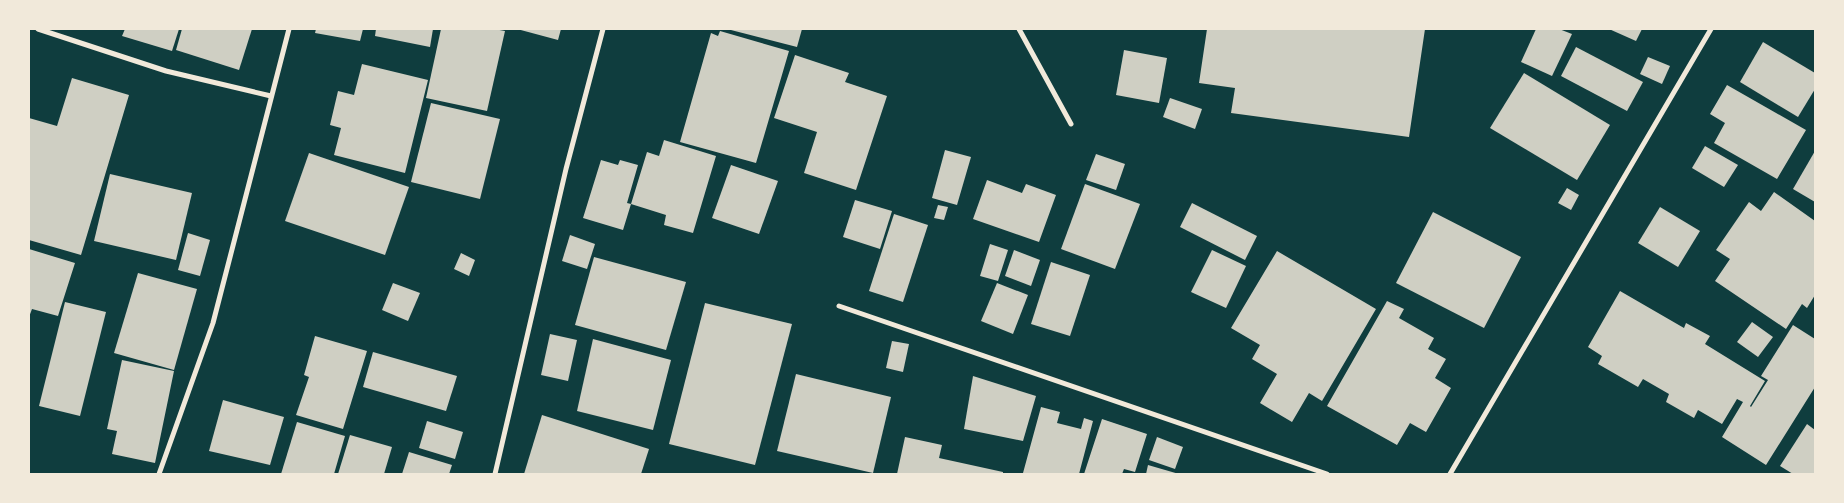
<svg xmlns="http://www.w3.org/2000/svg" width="1844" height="503" font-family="'Open Sans',sans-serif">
<rect width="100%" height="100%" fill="#0f3d3e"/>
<g fill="#cfcfc3">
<polygon points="125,29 179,29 172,51 122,36"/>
<polygon points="182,29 252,29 239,70 176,50"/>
<polygon points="316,29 363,29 360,41 315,33"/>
<polygon points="376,29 433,29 430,47 375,36"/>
<polygon points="441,29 494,29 505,31 487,111 426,98"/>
<polygon points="517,29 561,29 558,40"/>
<polygon points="727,29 802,29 797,47"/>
<polygon points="1207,29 1425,29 1409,137 1231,113 1235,88 1199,83"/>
<polygon points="1536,29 1559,29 1572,34 1552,76 1521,62"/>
<polygon points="1609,29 1642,29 1636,41"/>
<polygon points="720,31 789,51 756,163 680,142 711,33 718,36"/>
<polygon points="1763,42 1815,73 1815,89 1798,117 1740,82"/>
<polygon points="1576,47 1643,82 1627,111 1561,76"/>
<polygon points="1124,50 1167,58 1159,103 1116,95"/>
<polygon points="795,55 849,73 845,82 887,96 856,190 804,173 817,132 774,118"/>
<polygon points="1648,57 1670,66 1662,84 1640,74"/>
<polygon points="362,64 428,80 405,173 334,155 341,128 330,125 338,91 354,95"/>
<polygon points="1524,73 1610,125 1577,180 1490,128"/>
<polygon points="72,78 129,95 81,255 29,240 29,118 57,126"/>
<polygon points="1727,85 1806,130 1777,179 1714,143 1725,123 1710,114"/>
<polygon points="1170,98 1202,109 1195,129 1163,117"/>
<polygon points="431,103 500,119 480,199 411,182"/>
<polygon points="664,140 716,156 693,233 664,225 666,215 631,204 647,152 659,156"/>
<polygon points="1705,146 1738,165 1724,187 1692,168"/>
<polygon points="945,150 971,157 957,205 932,198"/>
<polygon points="1815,151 1815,202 1793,189"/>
<polygon points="309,153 409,187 385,255 285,221"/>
<polygon points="1096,154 1125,164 1116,190 1086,180"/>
<polygon points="601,160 618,165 620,160 638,165 627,203 631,204 623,230 583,218"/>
<polygon points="731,165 778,181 759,234 712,218"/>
<polygon points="110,174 192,193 176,260 94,241"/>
<polygon points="987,180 1022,193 1026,184 1056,195 1039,242 973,219"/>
<polygon points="1085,184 1140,204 1115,269 1061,249"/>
<polygon points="1567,188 1579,195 1571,210 1558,203"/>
<polygon points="1774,192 1815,221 1815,295 1807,308 1802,304 1786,329 1715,281 1730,259 1716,250 1749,202 1761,211"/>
<polygon points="855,200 892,211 880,249 843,237"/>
<polygon points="1192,203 1257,236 1245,260 1180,227"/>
<polygon points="938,205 948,207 944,220 934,218"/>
<polygon points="1660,207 1700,231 1678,267 1638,243"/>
<polygon points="1433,212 1521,257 1484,328 1396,283"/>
<polygon points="894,214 928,225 903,302 869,291"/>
<polygon points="188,233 210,240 200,276 178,270"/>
<polygon points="570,235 595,244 587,269 562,261"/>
<polygon points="990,244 1008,250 998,281 980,276"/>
<polygon points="29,249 75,263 58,316 32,309 29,317"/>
<polygon points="1014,250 1040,260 1031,286 1005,276"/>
<polygon points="1212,250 1246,266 1226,308 1191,292"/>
<polygon points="1277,251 1376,309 1322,401 1309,393 1292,422 1260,403 1277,374 1252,359 1260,345 1231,328"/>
<polygon points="461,253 475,260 469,276 454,269"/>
<polygon points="594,257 686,282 666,350 575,325"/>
<polygon points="1051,262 1090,275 1070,336 1031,324"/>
<polygon points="138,273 197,289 174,370 114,353"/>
<polygon points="393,283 420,293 408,321 382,310"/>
<polygon points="997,283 1028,295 1013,334 981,321"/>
<polygon points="1620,291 1684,328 1686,323 1710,336 1705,344 1765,381 1750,406 1751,407 1768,380 1761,376 1793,325 1815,339 1815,387 1766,465 1722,437 1743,402 1737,399 1722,424 1698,410 1694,418 1666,402 1669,394 1643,379 1638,387 1598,364 1602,356 1588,347"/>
<polygon points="1387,301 1404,309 1399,318 1434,338 1428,349 1446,359 1435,378 1451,388 1426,432 1410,423 1397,445 1327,406"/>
<polygon points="65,302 106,312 80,416 39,406"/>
<polygon points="705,303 792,324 755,465 669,444"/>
<polygon points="1752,322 1773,337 1758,357 1737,342"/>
<polygon points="550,334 577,340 568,381 541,375"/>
<polygon points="315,336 367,351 343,429 296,415 309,377 304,375"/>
<polygon points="593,339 671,360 653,430 577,411"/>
<polygon points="892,341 909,344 903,372 886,368"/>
<polygon points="373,352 457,376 446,411 363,387"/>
<polygon points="122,360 174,371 155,463 112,454 117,431 107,429"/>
<polygon points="796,374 891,397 873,473 777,451"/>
<polygon points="973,376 1036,396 1023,441 964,429"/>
<polygon points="223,400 284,417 270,465 209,451"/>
<polygon points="1041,407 1060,412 1057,423 1081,429 1084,418 1093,421 1079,474 1023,473"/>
<polygon points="542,415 649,449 641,474 524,474"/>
<polygon points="1102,419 1147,434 1135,472 1124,469 1122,474 1084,474"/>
<polygon points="427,421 463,432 455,459 419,448"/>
<polygon points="297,422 345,436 334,474 281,474"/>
<polygon points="1807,424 1815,430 1815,474 1793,474 1780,466"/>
<polygon points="350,435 392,447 384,474 338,474"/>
<polygon points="905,437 942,445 939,458 1003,472 1003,474 897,474"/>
<polygon points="1157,437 1183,447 1175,469 1149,460"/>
<polygon points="409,452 452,465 449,474 402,474"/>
<polygon points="1148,465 1179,474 1146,474"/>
</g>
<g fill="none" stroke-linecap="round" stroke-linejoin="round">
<g stroke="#f1e9da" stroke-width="5">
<polyline points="38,29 166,71 271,96"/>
<polyline points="1019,29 1071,124"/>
<polyline points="839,306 1327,474"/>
<polyline points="159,474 213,323 289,29"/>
<polyline points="495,474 566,169 603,29"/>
<polyline points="1450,474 1711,29"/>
</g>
</g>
<rect width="1844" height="503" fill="none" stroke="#f1e9da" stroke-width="60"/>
</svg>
